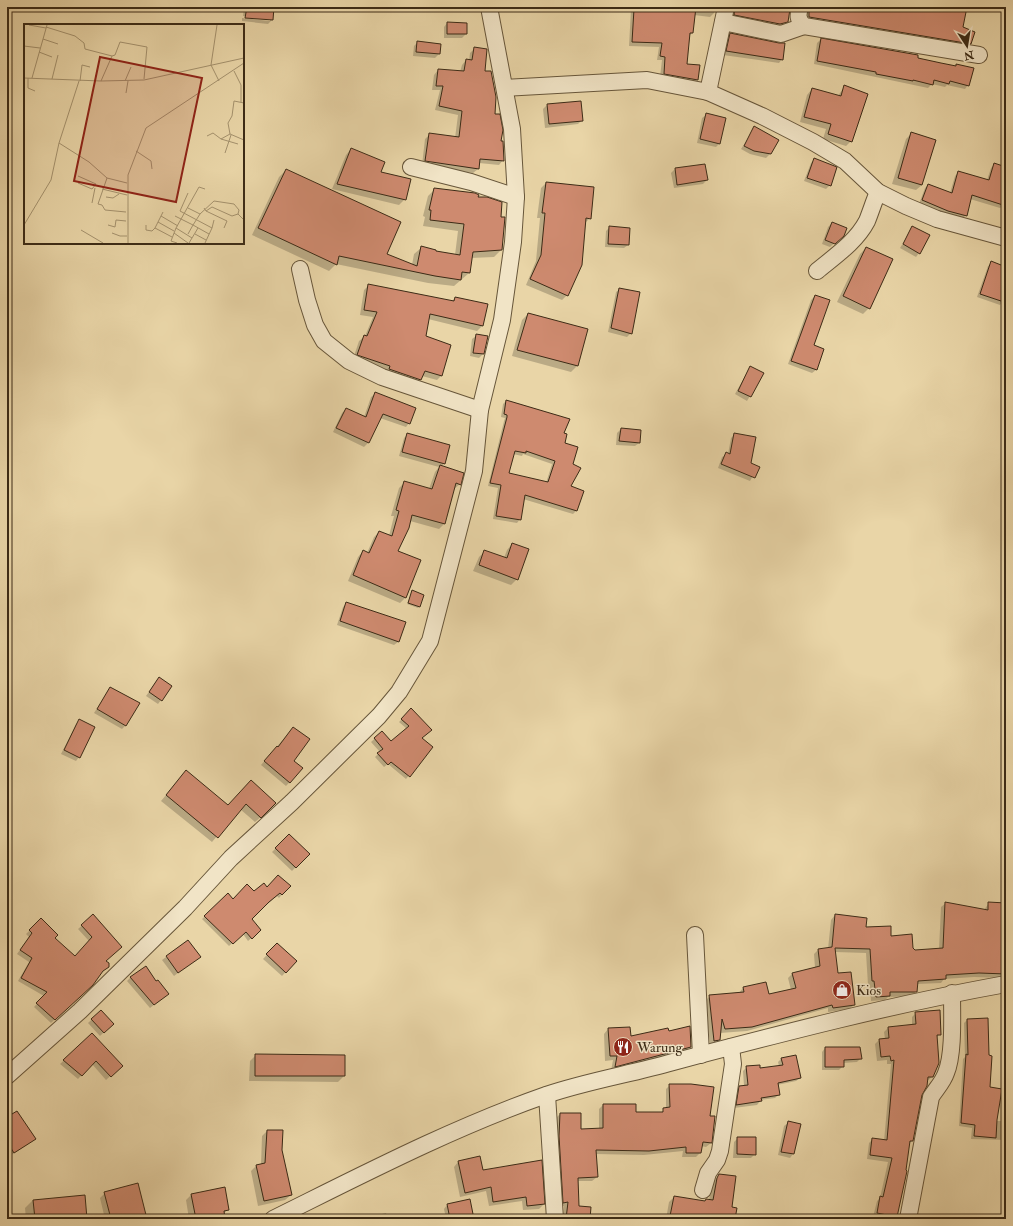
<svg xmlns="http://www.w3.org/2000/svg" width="1013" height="1226" font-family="'IM FELL Double Pica',serif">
<rect width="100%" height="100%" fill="#e9d5a7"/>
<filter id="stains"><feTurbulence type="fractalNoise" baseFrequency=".005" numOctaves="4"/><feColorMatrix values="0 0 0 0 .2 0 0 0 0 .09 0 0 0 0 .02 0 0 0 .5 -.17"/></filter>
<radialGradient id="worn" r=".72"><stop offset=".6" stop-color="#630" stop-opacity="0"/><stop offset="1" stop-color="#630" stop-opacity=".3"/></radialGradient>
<g fill="#0003" fill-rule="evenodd">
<polygon points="244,7 273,7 272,20 268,24 242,21 242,18 270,21 270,19 243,16"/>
<polygon points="517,7 561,7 557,11 518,12"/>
<polygon points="610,7 661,7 662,9 663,7 716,7 714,13 710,17 694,15 692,33 689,36 686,65 699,66 697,80 694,84 660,77 662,60 657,60 659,47 629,46 631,9"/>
<polygon points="731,7 790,7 787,21 783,25 776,28 731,18"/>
<polygon points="805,7 966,7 961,28 970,44 967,47 806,21"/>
<polygon points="447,23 466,24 466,34 462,38 444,38 444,27"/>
<polygon points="730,34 782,59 779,63 723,55 727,38"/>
<polygon points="821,39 954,67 957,65 968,85 965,89 947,85 945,87 932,84 928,88 814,64 817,43"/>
<polygon points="418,42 440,44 439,54 435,58 413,56 414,46"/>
<polygon points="475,48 484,72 494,115 499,115 503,160 499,165 479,163 478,169 473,173 422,165 425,139 430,134 455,138 458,115 435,110 440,90 432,90 434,75 438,70 460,72 462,65 466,60 469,61 470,53"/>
<polygon points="844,87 851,141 846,146 823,139 826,129 800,122 807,95 812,89 838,96"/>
<polygon points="547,105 582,120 578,124 545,128 543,109"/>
<polygon points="706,115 720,143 716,147 697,143 702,118"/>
<polygon points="755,128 770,154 766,158 750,154 741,149"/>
<polygon points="912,133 922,185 916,190 892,184 906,139"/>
<polygon points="351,149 379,173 405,199 399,205 332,189 346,155"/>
<polygon points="815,159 830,185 826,189 804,181 811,163"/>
<polygon points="704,165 707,180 703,184 674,188 671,173 675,169"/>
<polygon points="994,165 1006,168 1006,198 1004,205 1000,208 970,199 966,215 962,219 944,214 919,204 925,188 928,185 950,193 955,176 959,172 987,180 991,168"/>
<polygon points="286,170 385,254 412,265 414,254 421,248 434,252 455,255 458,231 423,226 425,217 423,216 428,196 435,189 477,198 501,250 494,257 471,258 469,273 454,286 428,283 336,264 329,271 252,235 279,177"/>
<polygon points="546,183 590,218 585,223 567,295 562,300 526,285 536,261 540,218 537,218 541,188"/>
<polygon points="832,223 843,235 830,247 822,244 828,227"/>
<polygon points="610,227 628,245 624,248 605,247 606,231"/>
<polygon points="913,227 919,253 916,257 900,248"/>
<polygon points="866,248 869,308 863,314 837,302 860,254"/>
<polygon points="992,263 1006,268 1006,296 1000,305 977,297 988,266"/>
<polygon points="369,285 451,302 455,298 482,326 477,331 428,319 424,337 441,376 437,380 422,376 416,384 353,359 359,341 365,336 373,317 360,315 364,290"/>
<polygon points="620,289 631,333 627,337 608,332 616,292"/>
<polygon points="815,296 812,346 816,370 812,373 788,364 811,300"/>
<polygon points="528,314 587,329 577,366 571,372 512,356 522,320"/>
<polygon points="476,336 483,354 479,358 470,356 472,339"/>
<polygon points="750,367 763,374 747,401 735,394"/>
<polygon points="375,394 409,423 406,427 380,418 368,443 364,447 333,432 342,413 346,409 364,417 371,397"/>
<path d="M506 401 563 434 564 444 572 464 570 487 582 491 576 511 573 514 523 499 520 519 517 523 493 519 498 488 488 486 504 421 505 418 501 417 503 404ZM513 454 522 456 523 454 552 464 546 483 508 474Z"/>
<polygon points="621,429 639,443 635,446 616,445 617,433"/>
<polygon points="408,434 444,463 441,467 460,484 454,489 444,524 439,529 410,521 396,552 419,560 405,598 400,603 348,581 358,557 363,551 367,553 374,537 379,532 389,536 394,516 391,516 399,488 405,482 429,489 435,472 439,467 399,456 404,438"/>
<polygon points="735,434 750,463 758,467 750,481 718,468 722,457 728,454 731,438"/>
<polygon points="512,544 517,579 511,585 473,571 479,557 485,551 504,558 507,550"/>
<polygon points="412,592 420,606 418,608 407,604"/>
<polygon points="347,603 398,642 394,645 337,625 343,607"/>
<polygon points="156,682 161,700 158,704 146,696"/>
<polygon points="110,688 126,725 122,729 94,713"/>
<polygon points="411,710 421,738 432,747 406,779 388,764 384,767 375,757 380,752 371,742 382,732 391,743 407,729 399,722"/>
<polygon points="80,721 79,757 76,761 61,754 76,724"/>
<polygon points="293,728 293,761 302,769 286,786 261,765"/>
<polygon points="181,777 228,806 251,782 270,809 255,822 240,809 212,842 161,801"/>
<polygon points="289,835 308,854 292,871 272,852"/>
<polygon points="289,886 279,898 277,896 250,919 257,933 248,941 243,934 229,946 202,919 228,895 233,900 267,888"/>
<polygon points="946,903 984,910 989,903 1006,904 1006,975 1003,978 974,977 944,979 941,983 917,984 916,991 912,996 888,997 885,1000 871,1001 870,985 868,985 866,953 835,952 838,974 854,1005 849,1009 828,1012 828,1008 747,1031 720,1033 719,1039 714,1044 710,1045 705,1001 710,996 739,993 743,988 768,995 791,990 788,978 792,974 815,968 814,954 818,950 828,949 831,920 835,915 891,937 915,951 939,949 941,907"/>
<polygon points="93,916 108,967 100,973 92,984 51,1023 34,1007 44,996 18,981 29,962 17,954 29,937 26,934 41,919 54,938 75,957 89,941 78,929"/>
<polygon points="188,941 199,957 174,976 162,960"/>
<polygon points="277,944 296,961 282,976 263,959"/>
<polygon points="131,977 164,997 150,1008 127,981"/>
<polygon points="101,1011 113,1024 100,1036 88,1023"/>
<polygon points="916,1013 940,1034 936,1038 933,1076 927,1081 921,1095 912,1141 908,1144 896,1217 894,1219 873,1217 877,1201 880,1198 888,1162 867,1159 869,1143 873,1139 884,1141 891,1064 887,1064 887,1060 877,1061 875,1044 879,1040 885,1039 884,1032 888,1028 912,1026 912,1017"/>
<polygon points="967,1020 989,1088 996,1121 1006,1121 1006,1140 971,1139 972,1128 959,1126 963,1059 965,1057 964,1023"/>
<polygon points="608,1029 630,1038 668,1032 690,1047 685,1052 611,1071 613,1060 605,1061 604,1034"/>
<polygon points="92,1034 121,1066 106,1080 92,1064 78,1079 60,1064"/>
<polygon points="825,1048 861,1058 857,1062 843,1063 843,1066 839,1070 822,1070 822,1052"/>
<polygon points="256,1055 344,1076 338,1082 249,1081 250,1061"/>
<polygon points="782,1058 800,1078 796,1081 777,1085 778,1095 775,1098 761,1100 757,1105 734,1108 736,1090 740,1087 744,1086 743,1071 747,1067 759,1069 779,1066 778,1062"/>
<polygon points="670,1085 709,1117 711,1143 706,1147 701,1146 700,1153 696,1157 682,1157 683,1151 644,1155 595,1154 597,1177 592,1181 577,1181 578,1206 589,1219 563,1219 564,1206 560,1207 556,1118 560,1114 580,1130 599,1129 599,1109 603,1105 635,1113 660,1113 666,1109 666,1089"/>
<polygon points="7,1118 35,1139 10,1156 9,1154 7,1155"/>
<polygon points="788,1123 800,1125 793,1154 790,1158 778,1155 784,1126"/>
<polygon points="267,1131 281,1150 291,1195 285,1200 258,1206 251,1171 256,1166 261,1165 262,1136"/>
<polygon points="738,1138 755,1154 751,1158 733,1158 734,1142"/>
<polygon points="541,1161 544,1204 539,1209 523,1210 522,1201 489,1206 486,1191 460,1197 454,1167 458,1162 482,1171"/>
<polygon points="719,1175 734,1219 666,1219 669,1202 674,1197 704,1202 709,1200 712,1184"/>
<polygon points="105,1193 146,1218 174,1214 174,1219 105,1219 100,1198"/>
<polygon points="192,1194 228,1209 223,1214 224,1219 189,1219 186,1200"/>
<polygon points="33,1200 86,1219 26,1219 25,1208"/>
<polygon points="447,1205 473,1219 446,1219 444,1209"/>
<polygon points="386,1213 388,1219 371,1219 374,1216"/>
<polygon points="407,1214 408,1219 390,1219"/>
</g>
<g fill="#ce8a6f" stroke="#3c2b16" fill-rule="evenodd">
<polygon points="247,7 274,7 273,20 245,18"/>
<polygon points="676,7 696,7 693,33 690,33 687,64 700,65 698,80 664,74 665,57 660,56 662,43 632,42 634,9 675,10"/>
<polygon points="735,7 780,7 790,9 788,22 780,24 734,15"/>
<polygon points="809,7 967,7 963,27 975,32 971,44 809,17"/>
<polygon points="447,22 467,23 467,34 447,34"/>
<polygon points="730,33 779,43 785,43 783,60 726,51"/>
<polygon points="821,38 918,55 918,58 941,63 956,66 956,64 974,68 969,86 950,81 949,84 934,80 933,85 913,80 913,81 876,74 876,72 817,61"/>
<polygon points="417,41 441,44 440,54 416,52"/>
<polygon points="474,47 487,49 485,71 491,71 496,97 495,114 500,114 503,130 501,141 503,141 504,161 480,159 479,169 425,161 429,133 459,137 462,111 439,106 443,86 436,86 438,69 464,71 466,59 472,60"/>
<polygon points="844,85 868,94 852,142 828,134 831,124 804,117 812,88 841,96"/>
<polygon points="581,101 583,121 549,124 547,104"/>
<polygon points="706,113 726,118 720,144 700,139"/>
<polygon points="754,126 779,140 771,154 754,151 744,146"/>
<polygon points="911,132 936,140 922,185 898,178"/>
<polygon points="351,148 385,162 381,172 411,179 406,200 337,184"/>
<polygon points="814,158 837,167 831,186 807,178"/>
<polygon points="994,163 1006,167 1006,206 972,195 967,216 948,211 922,200 928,184 952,193 958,171 989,180"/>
<polygon points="705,164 708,180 677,185 675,168"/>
<polygon points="286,169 401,222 387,254 417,266 421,246 436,250 436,251 460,255 464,224 430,220 431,210 429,210 434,188 475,193 479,195 478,197 487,197 502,202 501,217 505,217 502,250 473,252 470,273 462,272 461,280 435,276 339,256 337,265 258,228"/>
<polygon points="546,182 594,187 591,219 586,218 582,265 568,296 530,279 541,255 545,213 542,213"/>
<polygon points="832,222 847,228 844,236 835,244 825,240"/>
<polygon points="609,226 630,228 629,245 608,244"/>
<polygon points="912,226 930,235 920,254 903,244"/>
<polygon points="866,247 893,259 870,309 843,296"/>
<polygon points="991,261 1006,267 1006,296 1004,302 980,294"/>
<polygon points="368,284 454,301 455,297 488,304 483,326 430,314 426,336 451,345 442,376 425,371 421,380 389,369 390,366 357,355 364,335 367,336 377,312 364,310"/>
<polygon points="619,288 640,292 632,334 611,328"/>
<polygon points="815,295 830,300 814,345 824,349 817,370 791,361"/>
<polygon points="528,313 588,329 578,366 517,350"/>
<polygon points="476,334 488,336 484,354 473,353"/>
<polygon points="750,366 764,373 751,397 738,391"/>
<polygon points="375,392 416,408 410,424 383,414 369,443 336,428 346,408 366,417"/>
<path d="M506 400 570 419 564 433 567 434 565 443 578 447 573 464 581 468 571 486 584 491 577 511 525 495 521 520 496 516 501 485 490 483 507 417V415L504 414ZM515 451 526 453V451L555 461 548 482 509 473Z"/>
<polygon points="621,428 641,430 640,443 619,441"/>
<polygon points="407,433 450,445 445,464 402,452"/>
<polygon points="734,433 756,437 751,463 760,467 755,478 721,464 726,452 730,454"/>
<polygon points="440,465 464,473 461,485 456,483 445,524 412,515 409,528 398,551 421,560 406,598 353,575 363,550 369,553 379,531 392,536 399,511 396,510 404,481 432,489"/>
<polygon points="512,543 529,549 518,580 479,565 484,550 507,558"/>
<polygon points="412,590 424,595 420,607 408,603"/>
<polygon points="346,602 406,622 399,642 340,621"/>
<polygon points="159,677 172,686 162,701 149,692"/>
<polygon points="110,687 140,703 126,726 97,709"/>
<polygon points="411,708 432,730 422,738 433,747 410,777 391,762 388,765 377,753 383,749 374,738 382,731 391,741 409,726 401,719"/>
<polygon points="79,719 95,727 80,758 64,750"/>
<polygon points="293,727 310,739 294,761 303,768 290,783 264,761 277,746 278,747"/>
<polygon points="186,770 228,805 251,780 276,803 261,818 246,804 218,838 166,795"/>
<polygon points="289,834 310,854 296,868 275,848"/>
<polygon points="278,875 291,886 282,895 280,893 269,902 252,919 261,930 252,939 246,932 233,944 204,916 228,893 233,899 247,884 254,891 264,883 267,887"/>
<polygon points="945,902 988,910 988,902 1006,903 1006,974 979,973 946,975 946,979 918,981 917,992 890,992 890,996 876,997 874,981 872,981 870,949 835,948 838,973 851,972 855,1005 833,1008 832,1005 752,1027 725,1029 722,1019 720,1040 714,1041 709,995 744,992 743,987 766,982 769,994 796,988 792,973 820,966 818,949 832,947 835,914 867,918 866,927 891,926 891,936 912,934 913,948 915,950 943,948"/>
<polygon points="93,914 122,947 106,961 109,963 109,967 103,971 93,985 55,1020 36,1003 47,992 21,978 32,958 20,950 32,933 29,930 41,918 58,935 55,938 75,956 92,937 81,925"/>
<polygon points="188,940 201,957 178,973 166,956"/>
<polygon points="277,943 297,961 286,973 266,954"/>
<polygon points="146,966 156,981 158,980 169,994 154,1005 130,977"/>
<polygon points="101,1010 114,1024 104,1033 91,1019"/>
<polygon points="940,1010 941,1035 937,1035 939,1063 933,1077 928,1077 927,1086 922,1095 913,1141 910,1141 906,1170 907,1171 897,1217 877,1213 880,1196 883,1197 892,1158 870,1155 872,1138 887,1140 894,1060 891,1061 890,1056 881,1057 879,1039 889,1038 888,1027 916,1024 915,1012"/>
<polygon points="988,1018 989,1055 992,1056 990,1087 1002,1089 997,1120 996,1138 974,1136 975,1125 961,1123 966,1054 968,1055 967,1019"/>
<polygon points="690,1026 691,1047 615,1067 617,1056 610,1056 608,1028 630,1027 631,1036 668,1028 669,1031"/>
<polygon points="92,1033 123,1066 111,1077 96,1061 82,1076 63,1060"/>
<polygon points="825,1047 860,1047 862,1059 844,1060 844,1067 825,1067"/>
<polygon points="255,1054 345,1055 345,1076 255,1076"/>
<polygon points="796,1055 801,1078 778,1083 780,1095 761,1098 762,1101 736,1105 739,1086 748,1085 746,1066 760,1065 760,1068 783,1065 781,1058"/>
<polygon points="669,1084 691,1084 714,1087 710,1116 715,1116 712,1143 703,1142 701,1153 686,1153 686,1147 649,1151 596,1150 598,1177 578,1178 579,1206 591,1207 590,1219 566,1219 568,1202 563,1203 559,1136 560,1113 581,1113 581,1129 603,1128 603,1104 636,1104 636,1112 663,1112 663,1108 670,1107"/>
<polygon points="17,1111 36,1139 14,1153 7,1142 7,1117"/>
<polygon points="788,1121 801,1124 794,1154 781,1152"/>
<polygon points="267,1130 283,1130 282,1150 292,1195 264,1201 256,1165 265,1163"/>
<polygon points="737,1137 756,1137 756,1155 737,1154"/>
<polygon points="480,1156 483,1170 542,1160 545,1204 527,1206 526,1197 493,1202 491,1187 465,1193 458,1161"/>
<polygon points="719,1174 736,1176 732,1207 737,1208 735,1219 688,1219 670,1216 674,1196 705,1201 706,1199 713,1200 717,1178"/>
<polygon points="138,1183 147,1219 111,1219 104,1192"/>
<polygon points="225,1187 229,1210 224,1211 225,1219 196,1219 191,1194"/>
<polygon points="85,1195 87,1219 35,1219 33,1200"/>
<polygon points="470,1199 474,1219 450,1219 447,1204"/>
</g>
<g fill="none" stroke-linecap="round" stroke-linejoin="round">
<defs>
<g id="minor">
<path d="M800 7C798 15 797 19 804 26L979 55"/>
<polyline points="723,22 781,34 804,26"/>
<polyline points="505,88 647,80 708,92 762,116 813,142 845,161 878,192 906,206 937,219 1006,238"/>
<polyline points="708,92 726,7"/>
<polyline points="411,167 471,182 516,197"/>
<polyline points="300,269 307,300 315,325 324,341 349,361 382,377 480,410"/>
<path d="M817 271C835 256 856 242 867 221 871 211 874 201 878 192"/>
<polyline points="695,935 701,1055"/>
<polyline points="7,1076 80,1011 185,908 231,858 292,802 379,716 399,692 430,641 474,471 480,410 502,320 513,242 516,197 512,129 489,7"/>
<polyline points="547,1095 555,1219"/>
<polyline points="703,1190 708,1173 717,1160 720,1151 733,1064 731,1047"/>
<path d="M273 1219C362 1175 452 1128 546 1095 587 1081 631 1074 673 1062 783 1033 894 1004 1006 984"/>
<path d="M908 1219 931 1097C936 1089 943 1082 946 1073 954 1054 952 1015 952 993"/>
</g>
</defs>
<use href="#minor" stroke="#67563a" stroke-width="18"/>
<use href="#minor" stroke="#f1e4c6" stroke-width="16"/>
</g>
<defs>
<symbol id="shop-disc" viewBox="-11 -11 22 22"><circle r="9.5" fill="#8f2418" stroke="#f1e4c6"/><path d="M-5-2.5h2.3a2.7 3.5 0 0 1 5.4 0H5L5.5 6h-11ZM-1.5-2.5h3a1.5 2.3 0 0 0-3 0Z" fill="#fff"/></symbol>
<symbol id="restaurant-disc" viewBox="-11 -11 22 22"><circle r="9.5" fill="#8f2418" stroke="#f1e4c6"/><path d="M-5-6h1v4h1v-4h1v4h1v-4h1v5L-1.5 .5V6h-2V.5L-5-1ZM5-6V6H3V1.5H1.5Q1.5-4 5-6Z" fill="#fff"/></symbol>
</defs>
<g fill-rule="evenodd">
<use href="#shop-disc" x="831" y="979" width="22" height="22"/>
<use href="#restaurant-disc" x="612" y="1036" width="22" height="22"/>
</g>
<g text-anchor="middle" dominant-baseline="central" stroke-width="3" stroke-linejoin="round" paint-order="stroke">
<g font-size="14" fill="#3c2b16" stroke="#f1e4c6" text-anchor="start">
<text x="856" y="990">Kios</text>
<text x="637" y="1047">Warung</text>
</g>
</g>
<g transform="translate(24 24)">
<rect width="220" height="220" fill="#e9d5a7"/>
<path fill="none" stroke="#a4916d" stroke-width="1" d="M5 1 22 4M193 1 187 41 195 57M22 3 51 12 60 19 61 25 88 32 77 57M19 15 34 20M0 22 16 24M15 28 28 33M88 32 91 31 96 18 123 23 120 55M210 47 217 61V78M0 54 77 57 120 56 220 34M4 54V64L11 67M8 54 23 1M28 55 34 31M56 57 58 41 66 43M101 57 107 43M102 69 104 57M220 79 210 77 208 92 204 99 206 110 220 116M183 112 189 109 197 115 206 110M197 115 214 120M35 119 65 138 83 154 103 159M112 127 127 137 128 145M201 129 207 111M83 154 74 180 78 181 81 186 102 188M54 159 68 165 72 160 54 152M78 165 103 171M164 169 156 187 188 204 190 196M82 173 89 174 95 170M68 179 71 164M164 184 176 190 190 177 210 180 215 186 214 190M180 184 182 187 188 183 208 192 214 190 220 196M182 187 203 197 200 204M139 188 137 192 154 202M137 192 131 204 148 213M151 192 169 201 176 190M134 198 150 207M0 201 27 156 35 119 55 57M84 201 91 203 92 196 102 197M122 201V206L128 207 131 204M152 204 168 214M57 206 79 219M88 209 96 212H103M150 209 164 219M164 210 169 201 185 210M171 210 182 216M104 219V151L122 104 220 39M153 219 147 217 152 204 175 163 181 165M165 219 174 204M181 219 188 204"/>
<path fill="#8f2418" fill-opacity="0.15" stroke="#8f2418" stroke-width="2" d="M76 33 178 54 152 178 50 157Z"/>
<rect width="220" height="220" fill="none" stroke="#3c2b16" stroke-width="2"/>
</g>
<rect width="1013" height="1226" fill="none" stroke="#e9d5a7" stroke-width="24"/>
<rect x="8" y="8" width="997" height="1210" fill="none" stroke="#3c2b16" stroke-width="2"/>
<rect x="12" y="12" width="989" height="1202" fill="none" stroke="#3c2b16"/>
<g transform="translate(967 46) rotate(168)" stroke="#f1e4c6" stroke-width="3" paint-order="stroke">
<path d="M0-3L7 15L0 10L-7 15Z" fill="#3c2b16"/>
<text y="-6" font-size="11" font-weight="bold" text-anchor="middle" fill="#3c2b16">N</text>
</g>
<rect width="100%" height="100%" filter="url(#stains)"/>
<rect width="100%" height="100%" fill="url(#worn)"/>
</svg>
